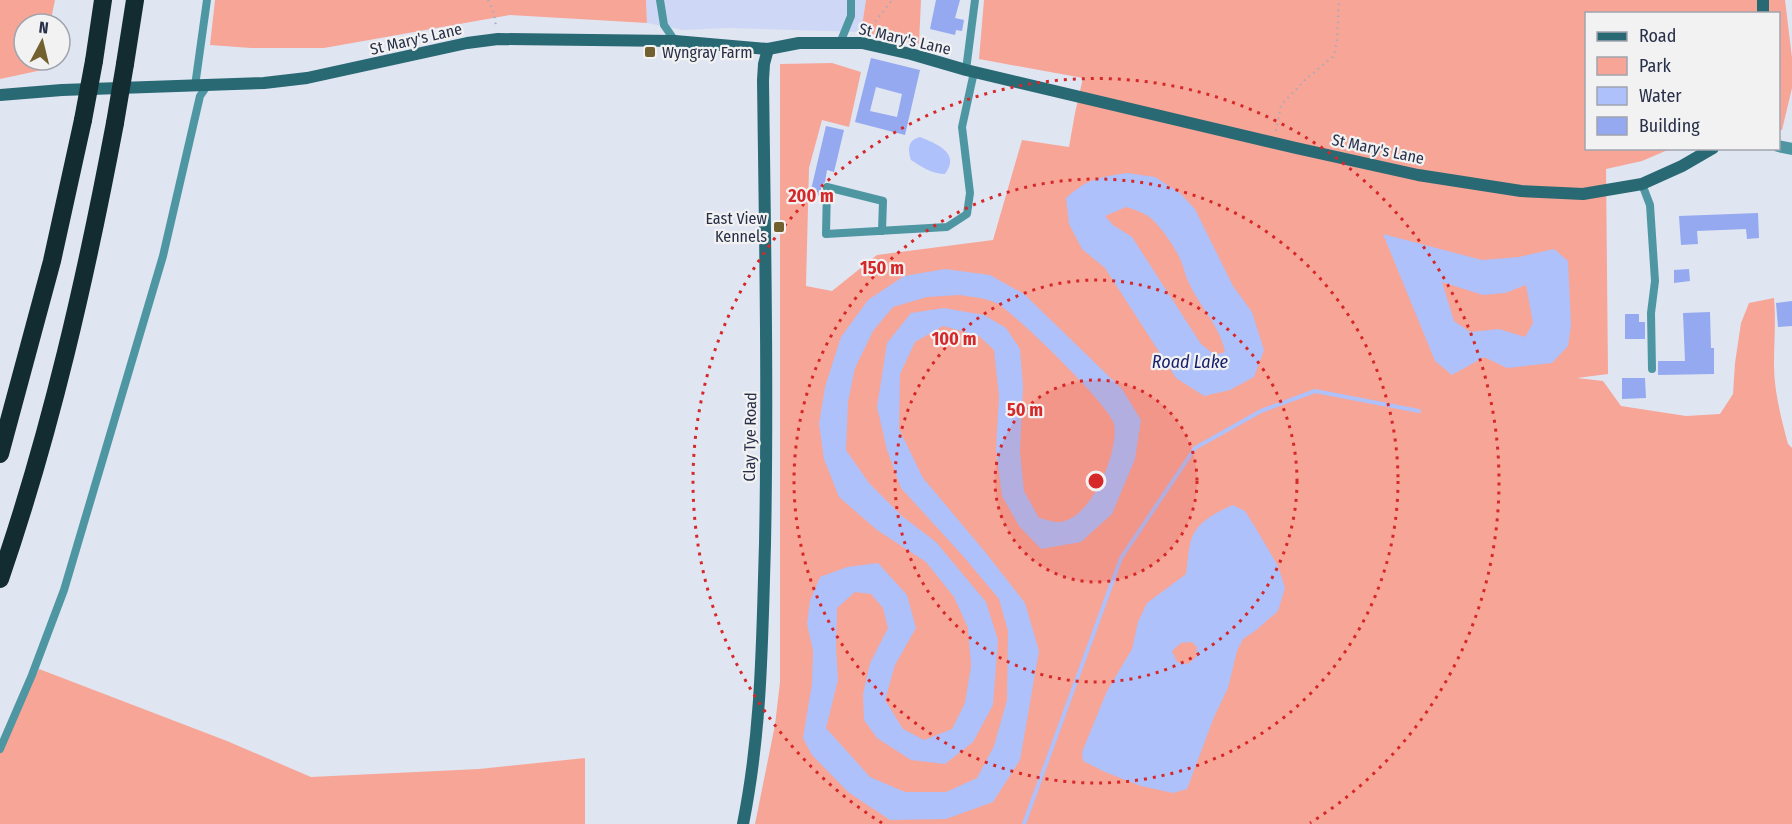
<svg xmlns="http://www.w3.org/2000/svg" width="1792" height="824" font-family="'Fira Sans Condensed',sans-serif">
<rect width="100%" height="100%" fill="#e0e5f2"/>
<polygon fill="#ced8f6" points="646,0 866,0 861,32 728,28 683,30 647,23"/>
<g fill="#f6a597">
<polygon points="0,0 55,0 50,24 24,24 24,60 44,60 42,70 0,79"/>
<polygon points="215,0 646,0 647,23 510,15 324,48 251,48 210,45"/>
<polygon points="866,0 921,0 919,44 861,32"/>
<path d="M984 0H1785L1792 58V88L1782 130H1778V14H1586V148L1670 149 1642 161 1606 169 1608 374 1577 378 1603 381 1621 406 1686 416 1720 414 1733 394 1735 363 1741 323 1749 303 1774 298C1776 321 1774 342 1774 365 1774 391 1781 418 1788 444L1792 448V824H755L775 725 780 682V64L832 63 861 72 849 127 822 120 809 168 806 286 832 291 877 255 993 240 1022 140 1069 147 1075 113 1083 78 979 59Z"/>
<polygon points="39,669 227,741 311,777 479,769 585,758 585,824 0,824 0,743"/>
</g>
<g fill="#afc1fa" fill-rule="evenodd">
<path d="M920 137C937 144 961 153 945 174 932 174 922 167 911 160 908 150 907 140 920 137Z"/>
<path d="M1127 173 1155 177 1180 193 1195 209 1233 286 1252 312 1264 350 1254 377 1230 390 1204 396 1176 378 1105 268 1082 249 1069 224 1066 198C1087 179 1099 177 1127 173ZM1126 207C1136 210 1148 214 1155 222 1164 232 1175 247 1181 261 1184 268 1185 275 1189 283 1200 307 1220 326 1225 352L1215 355 1201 344 1132 237 1113 225 1105 216Z"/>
<path d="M1383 234 1482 260 1519 257 1554 249 1568 261 1571 325 1568 346 1552 363 1507 368 1484 357 1452 375 1435 361ZM1442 282 1483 295 1505 293 1526 285 1533 323 1525 337 1499 329 1470 332 1454 321Z"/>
<path d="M945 269 990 275 1024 294 1122 389 1141 420 1135 459 1112 514 1081 542 1041 549 1019 526 1002 496 996 450 999 396 994 350 979 336 943 326 915 342 900 374 899 429 923 478 986 553 1025 603 1039 651 1020 760 993 802 946 819 890 820 848 792 812 755 803 738 812 683 813 651 807 624 810 601 820 577 847 567 878 563 907 595 916 628 895 665 885 700 903 729 924 740 952 729 965 703 971 666 968 628 954 597 926 562 877 530 839 497 824 459 819 424 825 387 841 337 868 300 904 276ZM960 295C971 297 987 298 996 303 1014 312 1111 407 1114 424 1119 452 1092 517 1061 522 1055 523 1045 519 1039 518L1024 491 1020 451 1023 387 1020 349 1006 328 984 315 944 308 911 313 887 343 877 407 887 450 901 488 963 556 999 599 1008 631 1007 700 994 746 977 778 946 792H905L870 777 826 728 838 680 836 647 837 608 855 592 871 594 883 608 888 628 870 663 863 694 864 720 877 738 911 760 945 764 973 742 993 705 998 640 986 602 936 542 902 516 869 483 846 450 848 402 855 368 873 331 893 307 927 297Z"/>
<path d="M1233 505 1245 511 1255 527 1278 566 1285 588 1278 611 1255 631 1243 639 1237 651 1228 688 1214 717 1187 789 1173 793 1141 786 1105 772 1083 761 1082 752 1107 691 1132 649 1138 622 1147 603 1186 574C1188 562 1188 546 1193 535 1200 520 1219 511 1233 505ZM1192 642 1197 647 1196 657 1188 664 1177 662 1172 651 1181 643Z"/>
</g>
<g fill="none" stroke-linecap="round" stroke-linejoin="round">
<polyline stroke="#afc1fa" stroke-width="4" points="1024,824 1121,558 1195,448 1261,411 1315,391 1419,411"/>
</g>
<g fill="#94a9ef" fill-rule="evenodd">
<polygon points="936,0 960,0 955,18 964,20 962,31 956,30 955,35 930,29"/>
<path d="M871 58 920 70 905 135 855 122ZM876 87 902 94 897 117 870 111Z"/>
<polygon points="826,126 844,130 834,172 827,170 825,182 821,186 821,196 810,194"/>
<polygon points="1758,213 1759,238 1747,239 1746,229 1697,231 1698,244 1681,245 1679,216"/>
<polygon points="1689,269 1690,281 1674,283 1674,270"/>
<polygon points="1792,301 1792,326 1778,327 1776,303"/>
<polygon points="1710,312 1711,348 1714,348 1714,374 1658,375 1658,361 1685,361 1683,313"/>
<polygon points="1625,314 1639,314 1639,322 1645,322 1645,339 1625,339"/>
<polygon points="1622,378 1645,378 1646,398 1622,399"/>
</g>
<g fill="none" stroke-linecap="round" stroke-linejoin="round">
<g stroke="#a5abbc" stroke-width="2" stroke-dasharray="1.5 4.5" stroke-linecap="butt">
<polyline points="488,0 494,13 496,26"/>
<polyline points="868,31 892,0"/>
<polyline points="1276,131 1281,105 1307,78 1334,56 1337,40 1339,0"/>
</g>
<g stroke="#4f96a3" stroke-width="8">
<polyline points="660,0 664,25 675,41"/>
<polyline points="840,43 851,16 851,0"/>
<polyline points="966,70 975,0"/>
<polyline points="195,86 207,0"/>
<polyline points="1642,184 1650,205 1655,281 1651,313 1652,369"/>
<polyline points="882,231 883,201 827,187 826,234 947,227 967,214 970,193 962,127 974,72"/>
<polyline points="0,749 32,675 64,590 163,256 200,96 207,86"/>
</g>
<polyline stroke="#4f96a3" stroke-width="12" points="1778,146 1792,149"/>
<g stroke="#286974" stroke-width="12">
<polyline points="1763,0 1763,14"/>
<polyline points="0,95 62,90 264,83 307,78 467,43 498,39 675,41 768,49 799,43 862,43 911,54 966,70 1296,148 1418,175 1521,191 1583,194 1642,184 1682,166 1713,148"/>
<path d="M743 824C762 729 762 640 765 544 768 389 765 235 763 80L764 64 768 49"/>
</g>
<g stroke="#132c31" stroke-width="18">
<polyline points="94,61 103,0"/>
<polyline points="125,64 135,0"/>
<polyline points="0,454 52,261 83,120"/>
<path d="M0 579C51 431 86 277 115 123"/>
</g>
<g stroke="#132c31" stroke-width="18">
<polyline points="83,120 94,61"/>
<polyline points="115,123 125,64"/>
</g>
</g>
<circle cx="1096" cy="481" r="101" fill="#d62828" fill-opacity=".12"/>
<g fill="none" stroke="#d62828" stroke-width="3" stroke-dasharray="3 6">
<circle cx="1096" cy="481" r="101"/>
<circle cx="1096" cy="481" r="201"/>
<circle cx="1096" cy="481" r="302"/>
<path d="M882 823A403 403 0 1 1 1310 823"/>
</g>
<g fill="#72612f" stroke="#f2f2f2" stroke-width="2">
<rect x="644" y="46" width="12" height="12" rx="3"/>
<rect x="773" y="221" width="12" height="12" rx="3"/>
</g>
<g text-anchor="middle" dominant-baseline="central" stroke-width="4.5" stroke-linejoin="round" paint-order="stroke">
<g font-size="16" fill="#272f49" stroke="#f2f2f2">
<text transform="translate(416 39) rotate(-13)">St Mary's Lane</text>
<text transform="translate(905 39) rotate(13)">St Mary's Lane</text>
<text transform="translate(1378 149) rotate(12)">St Mary's Lane</text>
<text transform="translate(750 437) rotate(-89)">Clay Tye Road</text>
</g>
<g font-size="16" fill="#272f49" stroke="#f2f2f2" text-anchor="start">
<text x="662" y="52">Wyngray Farm</text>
<text x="767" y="218" text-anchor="end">East View<tspan x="767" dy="18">Kennels</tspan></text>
</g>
<g font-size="18" font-style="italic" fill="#161e6c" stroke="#f2f2f2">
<text x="1190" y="362">Road Lake</text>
</g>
</g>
<circle cx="1096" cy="481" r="9" fill="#d62828" stroke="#f2f2f2" stroke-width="3"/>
<g font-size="18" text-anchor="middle" font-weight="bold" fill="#d62828" stroke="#f2f2f2" stroke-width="4.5" stroke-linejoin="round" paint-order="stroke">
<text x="811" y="202">200 m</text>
<text x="882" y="274">150 m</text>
<text x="954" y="345">100 m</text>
<text x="1025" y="416">50 m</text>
</g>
<rect x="1585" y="12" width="195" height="138" fill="#f2f2f2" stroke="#a1a4ae" stroke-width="1.5"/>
<rect x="1597" y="32" width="30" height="9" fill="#286974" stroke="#a1a4ae" stroke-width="1.5"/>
<text x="1639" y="42" font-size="18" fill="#272f49">Road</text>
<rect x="1597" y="57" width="30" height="18" fill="#f6a597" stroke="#a1a4ae" stroke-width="1.5"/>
<text x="1639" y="72" font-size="18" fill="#272f49">Park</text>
<rect x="1597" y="87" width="30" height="18" fill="#afc1fa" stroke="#a1a4ae" stroke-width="1.5"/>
<text x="1639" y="102" font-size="18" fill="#272f49">Water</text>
<rect x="1597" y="117" width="30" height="18" fill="#94a9ef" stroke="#a1a4ae" stroke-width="1.5"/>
<text x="1639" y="132" font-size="18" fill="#272f49">Building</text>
<g transform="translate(42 42) rotate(7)"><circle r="28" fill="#f2f2f2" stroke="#a1a4ae" stroke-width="1.5"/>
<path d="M0-4.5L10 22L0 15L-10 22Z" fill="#72612f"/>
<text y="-9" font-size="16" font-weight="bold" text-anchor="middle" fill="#272f49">N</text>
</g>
</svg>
